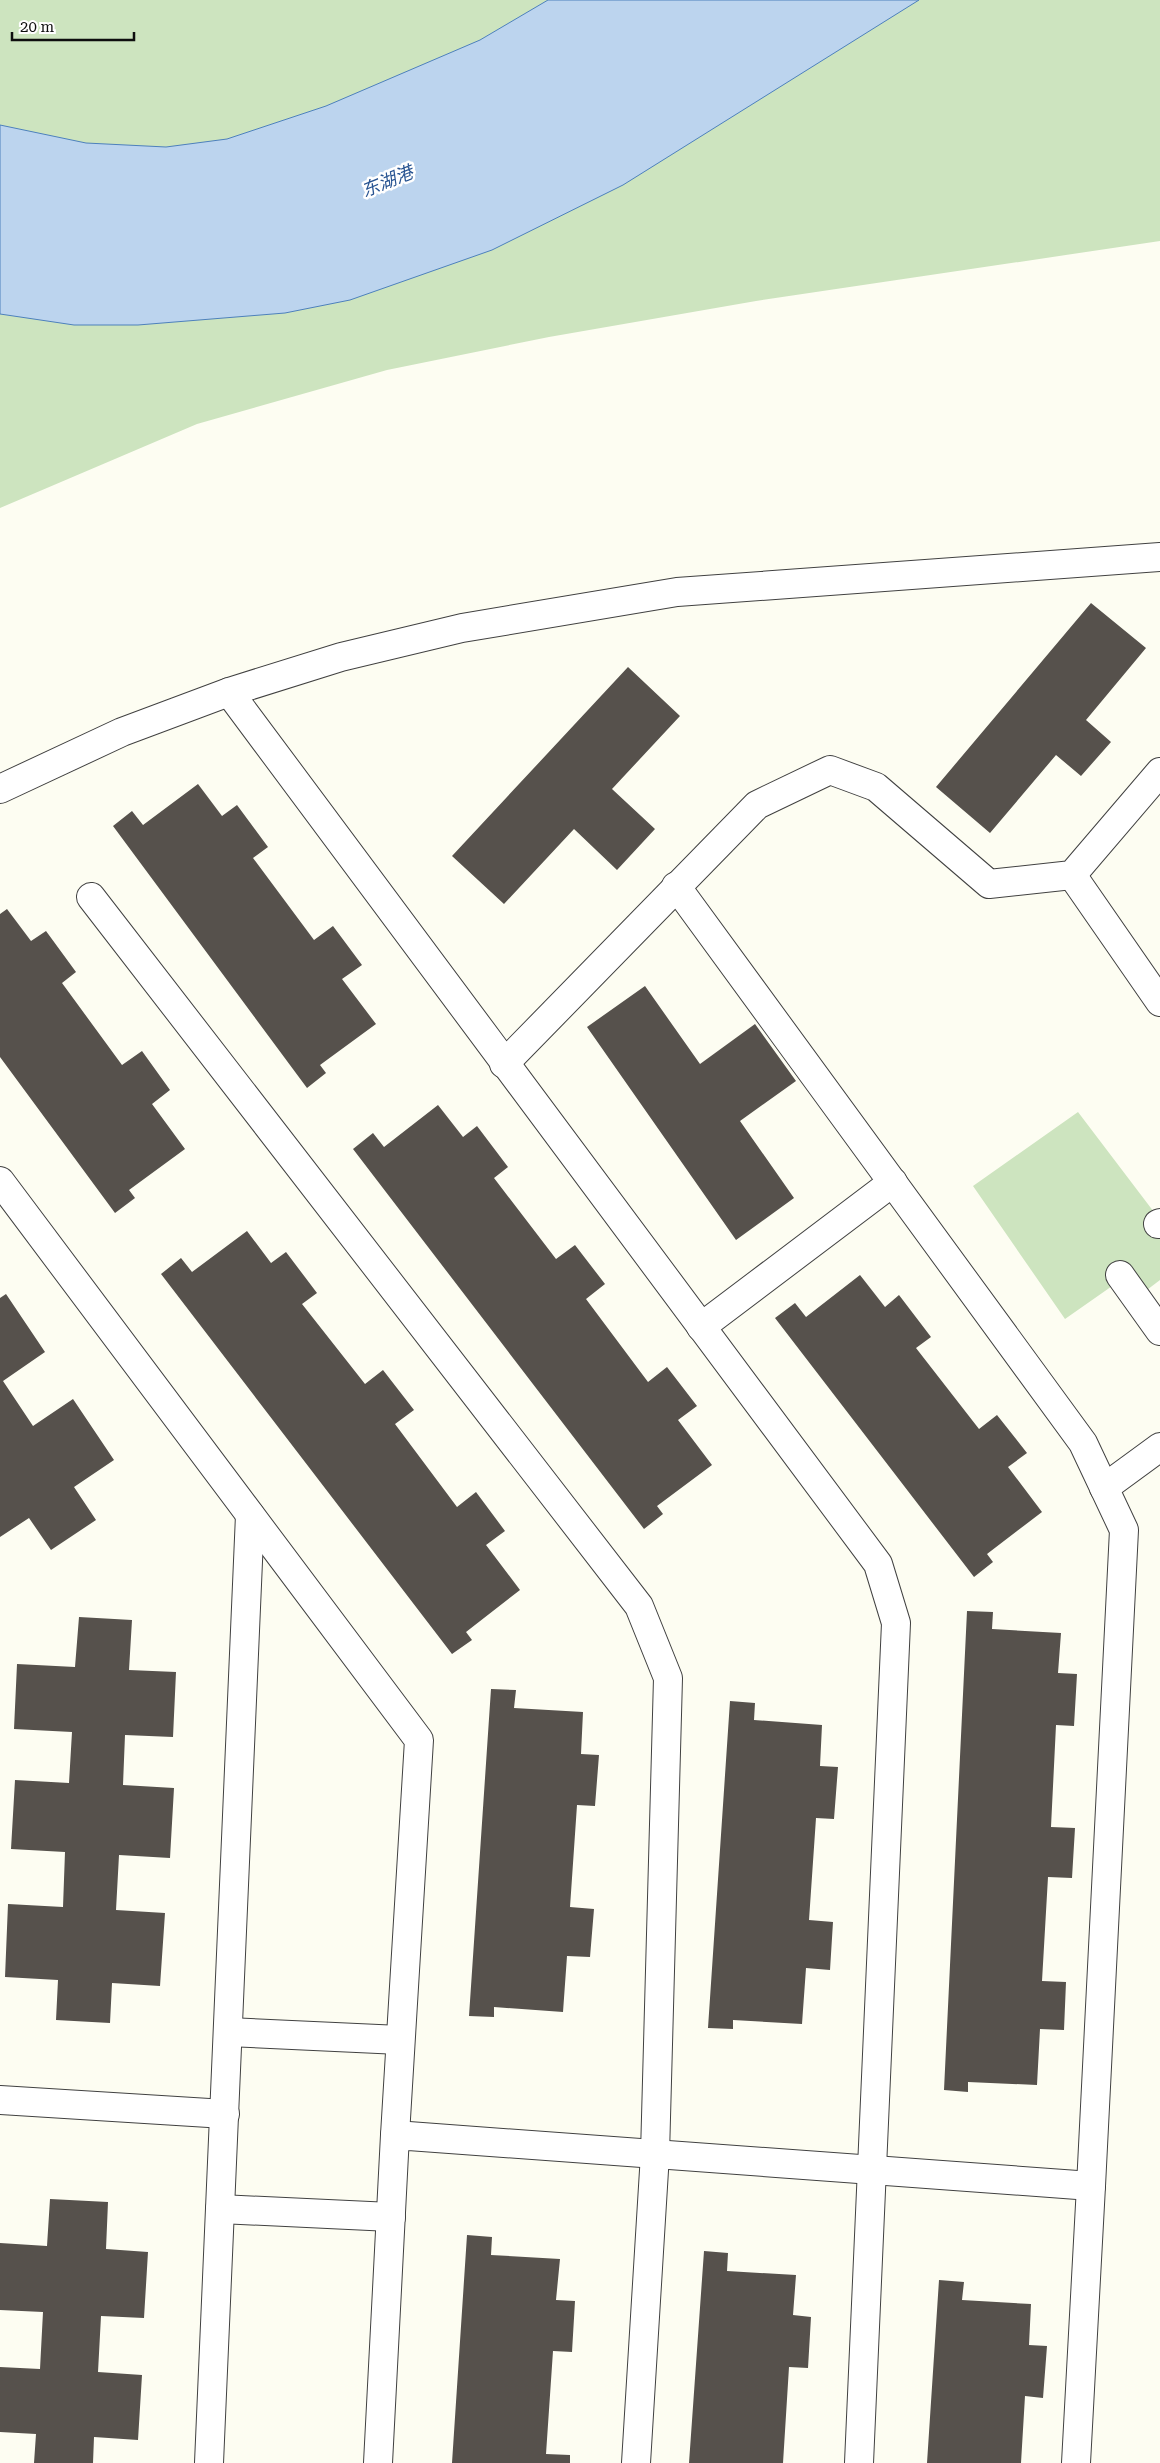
<svg xmlns="http://www.w3.org/2000/svg" width="1160" height="2463" font-family="'Roboto Serif','Noto Sans SC',serif">
<rect width="100%" height="100%" fill="#fdfdf2"/>
<g fill="#cde4bf">
<polygon points="0,0 1160,0 1160,241 756,301 549,337 387,370 197,424 0,508"/>
<polygon points="1078,1112 1160,1220 1160,1280 1139,1296 1125,1277 1065,1319 973,1186"/>
</g>
<polygon fill="#bcd4ee" stroke="#4d80bc" points="548,0 919,0 623,185 492,250 350,300 285,313 138,325 74,325 0,314 0,125 86,143 166,147 227,139 326,106 480,40"/>
<g fill="#56514c">
<polygon points="1091,603 1146,648 1086,720 1111,742 1081,776 1056,755 990,833 936,787"/>
<polygon points="628,667 680,716 612,789 655,829 617,870 574,829 504,904 452,856"/>
<polygon points="198,784 222,816 237,805 268,847 253,858 314,940 333,926 362,965 342,979 376,1024 320,1065 326,1073 307,1088 113,826 132,811 143,825"/>
<polygon points="7,909 31,941 46,931 76,972 62,983 122,1065 142,1051 170,1090 152,1104 185,1149 129,1190 135,1198 115,1213 0,1057 0,914"/>
<polygon points="645,986 700,1064 755,1024 796,1081 740,1121 794,1198 736,1240 587,1027"/>
<polygon points="438,1105 463,1137 477,1126 508,1167 494,1178 556,1259 575,1245 605,1284 586,1299 648,1382 667,1367 697,1406 678,1420 712,1465 657,1506 663,1514 644,1529 353,1149 373,1133 384,1147"/>
<polygon points="247,1231 271,1263 286,1252 317,1293 302,1304 365,1384 383,1370 414,1410 395,1424 457,1507 476,1492 505,1531 486,1545 520,1590 466,1632 472,1640 452,1654 161,1274 181,1258 192,1272"/>
<polygon points="860,1275 885,1307 899,1295 931,1337 916,1348 979,1429 997,1415 1027,1453 1008,1467 1042,1512 987,1554 993,1562 974,1577 775,1318 795,1303 806,1317"/>
<polygon points="6,1294 45,1352 3,1381 33,1426 73,1399 114,1460 74,1487 96,1520 51,1550 29,1518 0,1537 0,1298"/>
<polygon points="967,1611 993,1612 992,1629 1061,1633 1058,1673 1077,1674 1074,1726 1056,1725 1051,1827 1075,1828 1072,1878 1048,1877 1042,1981 1066,1982 1064,2030 1040,2029 1037,2085 968,2082 968,2092 944,2090"/>
<polygon points="79,1617 132,1620 129,1670 176,1672 173,1737 125,1735 123,1785 174,1788 170,1858 119,1855 116,1910 165,1913 160,1986 112,1983 110,2023 56,2020 58,1980 5,1977 8,1904 63,1907 65,1852 11,1849 15,1780 69,1783 72,1732 14,1729 17,1664 75,1667"/>
<polygon points="491,1689 516,1690 514,1708 583,1712 581,1754 599,1755 595,1806 577,1805 570,1907 594,1909 590,1957 567,1956 563,2012 494,2007 494,2017 469,2016"/>
<polygon points="730,1701 755,1703 754,1720 822,1725 820,1766 838,1767 834,1819 816,1818 809,1920 833,1922 830,1970 806,1968 802,2024 733,2020 733,2029 708,2028"/>
<polygon points="50,2199 108,2202 106,2249 148,2252 144,2318 101,2316 98,2372 142,2375 138,2440 94,2437 93,2463 34,2463 36,2434 0,2432 0,2367 40,2369 43,2312 0,2310 0,2243 47,2246"/>
<polygon points="467,2235 492,2237 491,2255 560,2259 556,2300 575,2301 572,2352 553,2351 546,2454 570,2455 570,2463 452,2463"/>
<polygon points="704,2251 728,2253 727,2271 796,2275 793,2315 811,2317 808,2368 789,2367 783,2463 689,2463"/>
<polygon points="939,2280 964,2282 962,2300 1031,2304 1029,2345 1047,2346 1043,2398 1025,2396 1021,2463 927,2463"/>
</g>
<g fill="none" stroke-linecap="round" stroke-linejoin="round">
<defs>
<g id="minor">
<polyline points="229,692 878,1564 896,1623 859,2463"/>
<polyline points="0,789 122,732 229,692 341,657 462,628 677,592 1160,557"/>
<polyline points="1072,875 1160,1002"/>
<polyline points="91,897 639,1606 668,1678 655,2154 636,2463"/>
<polyline points="504,1064 757,805 830,770 876,787 989,884 1072,875 1160,772"/>
<polyline points="0,1181 419,1740 395,2135"/>
<polyline points="1158,1224 1160,1223"/>
<polyline points="1120,1275 1160,1331"/>
<polyline points="701,1327 893,1182"/>
<polyline points="1104,1488 1160,1447"/>
<polyline points="228,2032 400,2040"/>
<polyline points="0,2100 225,2114"/>
<polyline points="220,2209 391,2217"/>
<polyline points="209,2463 250,1515"/>
<polyline points="378,2463 395,2135 1091,2186 1124,1530 1083,1443 676,886"/>
<polyline points="1076,2463 1091,2186"/>
</g>
</defs>
<use href="#minor" stroke="#414141" stroke-width="30"/>
<use href="#minor" stroke="#fff" stroke-width="28"/>
</g>
<g text-anchor="middle" dominant-baseline="central" stroke-width="5" stroke-linejoin="round" paint-order="stroke">
<g font-size="18" font-style="italic" fill="#275391" stroke="#fff">
<text transform="translate(387 181) rotate(-22)">东湖港</text>
</g>
</g>
<path d="M12 32v8h122v-8" fill="none" stroke="#0e0e0e" stroke-width="2.5"/>
<text x="20" y="32" font-size="15" fill="#0e0e0e" stroke="#ffffff" stroke-width="4" paint-order="stroke">20 m</text>
</svg>
